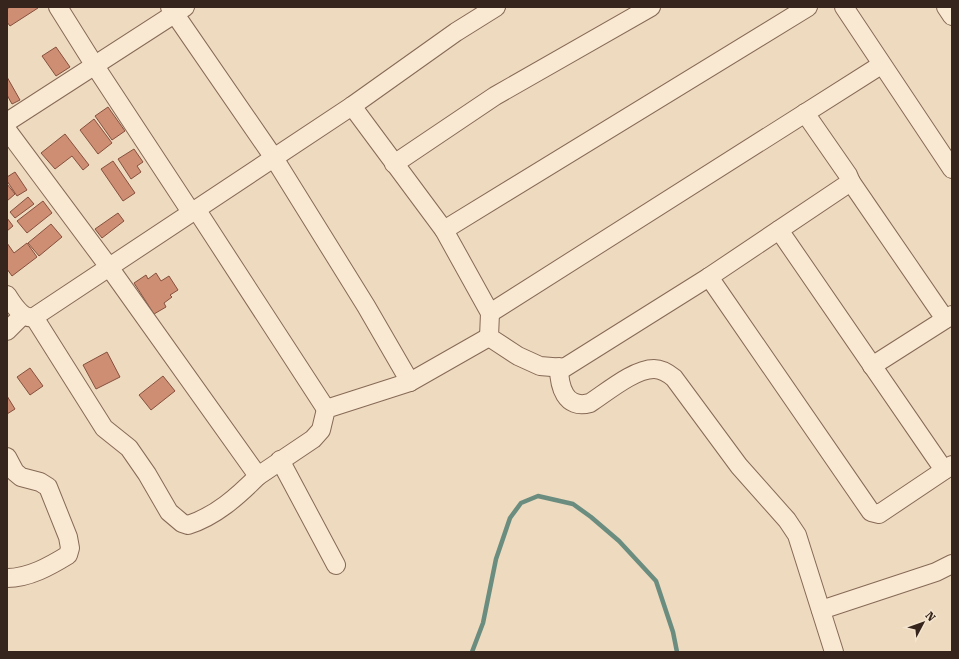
<svg xmlns="http://www.w3.org/2000/svg" width="959" height="659" font-family="'Roboto Serif',serif">
<rect width="100%" height="100%" fill="#eedabf"/>
<g fill="none" stroke-linecap="round" stroke-linejoin="round">
<polyline stroke="#6a8d80" stroke-width="4.5" points="472,652 483,623 496,559 510,518 521,503 538,496 573,504 591,517 619,541 656,581 673,632 677,652"/>
</g>
<g fill="#cd8e74" stroke="#86503d">
<polygon points="10,7 37,7 38,8 10,26 7,22 7,9"/>
<polygon points="56,47 70,67 56,76 42,56"/>
<polygon points="7,77 20,100 12,104 7,95"/>
<polygon points="108,107 125,131 112,140 95,116"/>
<polygon points="94,119 112,143 98,154 80,130"/>
<polygon points="65,134 89,165 83,170 72,156 55,169 41,153"/>
<polygon points="134,149 143,162 137,166 141,172 131,179 118,159"/>
<polygon points="113,161 135,193 123,201 101,169"/>
<polygon points="15,172 27,190 17,196 7,181 7,177"/>
<polygon points="7,184 15,194 7,201"/>
<polygon points="28,197 34,204 15,218 10,212"/>
<polygon points="43,201 52,213 27,233 17,221"/>
<polygon points="118,213 124,221 102,238 95,229"/>
<polygon points="7,218 13,226 7,231"/>
<polygon points="51,224 62,237 39,256 28,243"/>
<polygon points="7,243 14,253 27,243 37,257 12,276 7,269"/>
<polygon points="156,273 161,281 169,276 178,290 170,295 172,297 164,303 166,307 154,314 134,283 146,275 148,279"/>
<polygon points="107,352 120,377 96,389 83,365"/>
<polygon points="30,368 43,386 30,395 17,377"/>
<polygon points="163,376 175,391 151,410 139,395"/>
<polygon points="7,396 15,409 7,414"/>
</g>
<g fill="none" stroke-linecap="round" stroke-linejoin="round">
<defs>
<g id="minor">
<polyline points="58,7 95,66 191,212"/>
<polyline points="170,7 274,158 366,306 410,382"/>
<polyline points="844,7 952,169"/>
<polyline points="946,7 952,16"/>
<polyline points="352,106 444,230 490,313 489,337 518,356 540,366 564,368 709,277 849,183 851,182 848,175 805,113"/>
<polyline points="7,122 185,7"/>
<polyline points="7,130 109,267 258,476 313,439 321,430 326,409 410,382 489,337"/>
<polyline points="394,164 495,96 651,7"/>
<polyline points="851,182 945,319"/>
<polyline points="196,209 326,409"/>
<polyline points="444,230 808,7"/>
<polyline points="779,230 944,470"/>
<polyline points="709,277 871,512 879,514 952,465"/>
<path d="M7 295C13 304 22 320 34 317L352 106 456 32 496 7"/>
<polyline points="490,313 881,65"/>
<path d="M34 317 104 428 129 448 147 474 169 512 182 523 188 525C216 516 238 496 258 476"/>
<polyline points="7,331 23,315"/>
<polyline points="872,366 952,315"/>
<path d="M559 367C559 386 565 410 590 403 607 392 634 369 654 369 662 369 668 373 674 378L739 466 787 520 797 535 834 652"/>
<path d="M7 457 15 472 21 477 40 482 48 487 68 537 70 548 68 555C50 566 29 578 7 578"/>
<polyline points="280,460 336,565"/>
<polyline points="821,610 936,572 952,564"/>
</g>
</defs>
<use href="#minor" stroke="#866a57" stroke-width="20"/>
<use href="#minor" stroke="#f9e8d2" stroke-width="18"/>
</g>
<rect width="959" height="659" fill="none" stroke="#36251c" stroke-width="16"/>
<g transform="translate(923 623) rotate(49)" stroke="#f5e5ce" stroke-width="3" paint-order="stroke">
<path d="M0-3L7 15L0 10L-7 15Z" fill="#36251c"/>
<text y="-6" font-size="11" font-weight="bold" text-anchor="middle" fill="#36251c">N</text>
</g>
</svg>
